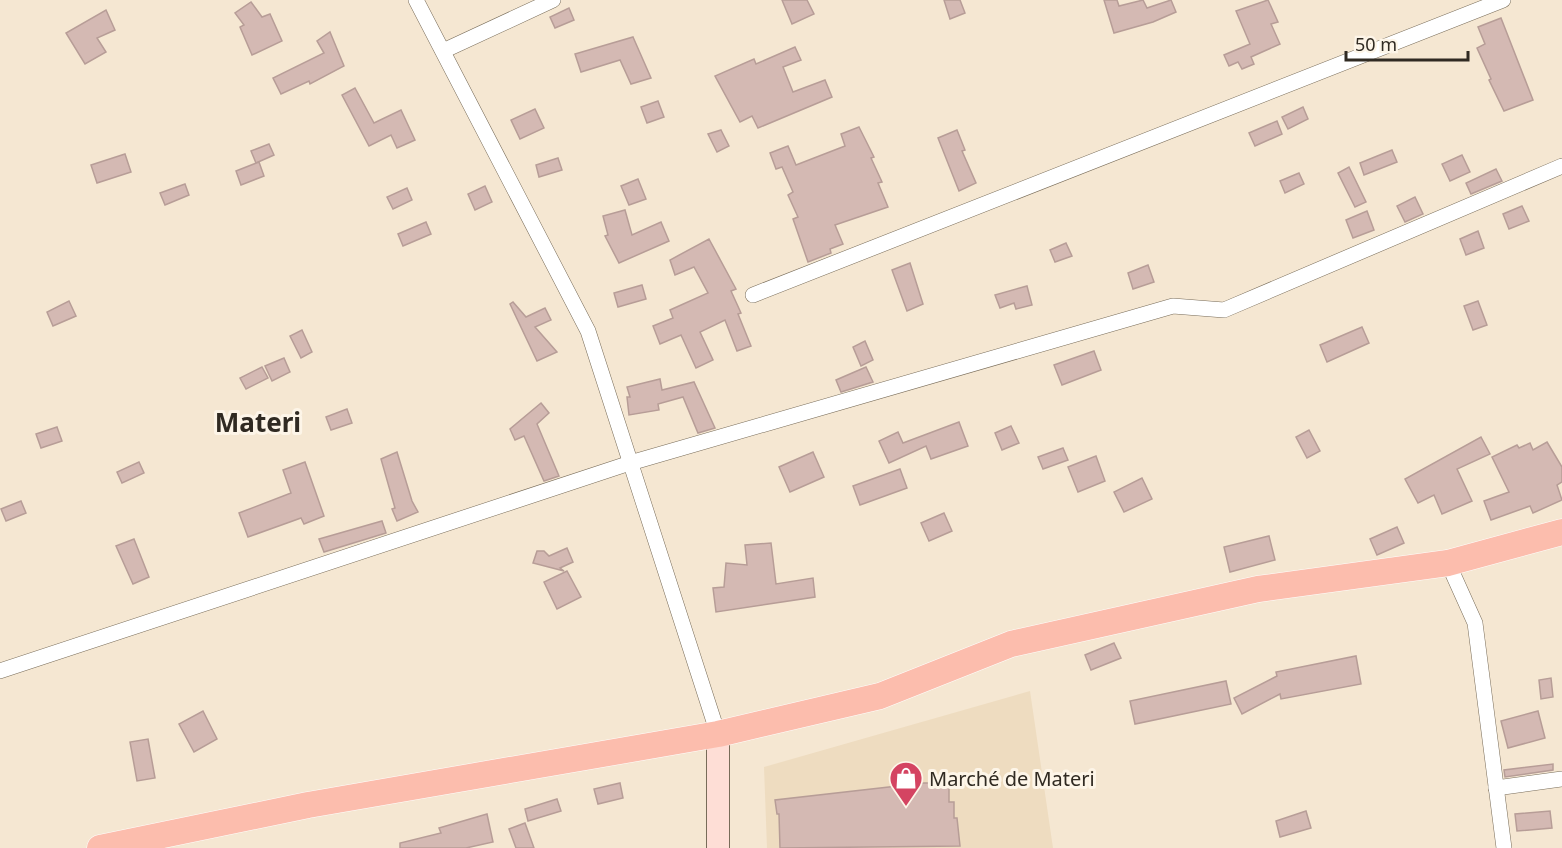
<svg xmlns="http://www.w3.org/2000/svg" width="1562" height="848" font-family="'Noto Sans',sans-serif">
<rect width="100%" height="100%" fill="#f5e7d2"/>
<polygon fill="#eedcc0" points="1030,691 1053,848 767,848 764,767"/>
<g fill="#d4b9b3" stroke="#b79d97" stroke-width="1.5">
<polygon points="782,0 807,0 814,14 792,24"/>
<polygon points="944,0 960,0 965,13 950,19"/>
<polygon points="1104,0 1117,0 1119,6 1143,0 1147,8 1171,0 1176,12 1153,22 1114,33"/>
<polygon points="1268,0 1278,22 1271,24 1280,44 1251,57 1254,64 1242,69 1238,62 1229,66 1224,55 1250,44 1236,11"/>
<polygon points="251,2 262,17 270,14 282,41 252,55 240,27 244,25 235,13"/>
<polygon points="569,8 574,20 555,28 550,17"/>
<polygon points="106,10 115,30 97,38 106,52 85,64 66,33"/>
<polygon points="1501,18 1533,100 1504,111 1489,80 1491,79 1477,48 1485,44 1478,27"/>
<polygon points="330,32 344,66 310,84 309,81 281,94 273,78 324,53 317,41"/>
<polygon points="633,37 651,78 631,84 620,60 581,72 575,54"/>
<polygon points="795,47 801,60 783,67 793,92 825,80 832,97 758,128 752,116 740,122 715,76 754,59 756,64"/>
<polygon points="355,88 374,123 401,110 415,140 397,148 391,135 369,146 342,95"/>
<polygon points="658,101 664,117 647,123 641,107"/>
<polygon points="1303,107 1308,119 1288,129 1282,117"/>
<polygon points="535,109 544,128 520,139 511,120"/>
<polygon points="1277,121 1282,134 1255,146 1249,133"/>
<polygon points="859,127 874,157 871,158 882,182 878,183 888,207 835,225 843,244 830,249 831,253 808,262 793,219 798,217 788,195 793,192 782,167 776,169 770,153 788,146 796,165 845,146 841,134"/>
<polygon points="721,130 729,146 717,152 708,134"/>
<polygon points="957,130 965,150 962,151 976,183 959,191 938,138"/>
<polygon points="269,144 274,155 256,163 251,151"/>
<polygon points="1392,150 1397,162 1364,175 1360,163"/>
<polygon points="125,154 131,172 97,183 91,165"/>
<polygon points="1462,155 1470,172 1450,181 1442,164"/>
<polygon points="558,158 562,170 539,177 536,165"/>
<polygon points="259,162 264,176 241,185 236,171"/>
<polygon points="1349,167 1366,202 1355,207 1338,173"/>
<polygon points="1496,169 1502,181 1471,194 1466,183"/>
<polygon points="1299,173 1304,184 1285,193 1280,181"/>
<polygon points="638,179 646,199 629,205 621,186"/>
<polygon points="185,184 189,195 165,205 160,193"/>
<polygon points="485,186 492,202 475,210 468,194"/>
<polygon points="407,188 412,200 393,209 387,197"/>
<polygon points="1415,197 1423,214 1405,222 1397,206"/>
<polygon points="1522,206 1529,221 1509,229 1503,214"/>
<polygon points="625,210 632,235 661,222 669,241 619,263 605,236 608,235 603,216"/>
<polygon points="1367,211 1374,230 1353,238 1346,220"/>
<polygon points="426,222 431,234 403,246 398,234"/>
<polygon points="1478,231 1484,248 1466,255 1460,239"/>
<polygon points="709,239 736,289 731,291 741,313 738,314 751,346 737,351 725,320 700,332 713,360 696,368 681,335 660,344 653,326 673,318 670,310 708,293 694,267 675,275 670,260"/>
<polygon points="1066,243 1072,256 1055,262 1050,250"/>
<polygon points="910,263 923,304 907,311 892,270"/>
<polygon points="1148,265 1154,282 1133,289 1128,273"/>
<polygon points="642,285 646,299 618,307 614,293"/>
<polygon points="1027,286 1032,305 1016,309 1014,303 1000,308 995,295"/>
<polygon points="69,301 76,316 53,326 47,312"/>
<polygon points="1478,301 1487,325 1473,330 1464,306"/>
<polygon points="513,302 526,317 545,308 551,320 535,327 557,352 537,361 510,304"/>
<polygon points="1362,327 1369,343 1327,362 1320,345"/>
<polygon points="302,330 312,352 301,358 290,336"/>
<polygon points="865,341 873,360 861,366 853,347"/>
<polygon points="1094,351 1101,370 1062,385 1054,365"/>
<polygon points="284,358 290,372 272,381 265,366"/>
<polygon points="262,367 268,378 246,389 240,378"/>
<polygon points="866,367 873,382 841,392 836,380"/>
<polygon points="660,379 662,390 694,382 715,428 698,433 683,397 658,404 659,410 629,415 627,397 630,397 627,387"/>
<polygon points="541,403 549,413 537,424 559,476 544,481 524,436 515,440 510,429"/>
<polygon points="347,409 352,423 331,430 326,417"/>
<polygon points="959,422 968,446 931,459 926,446 889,463 879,441 898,432 903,443"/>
<polygon points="1011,426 1019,443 1002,450 995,433"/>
<polygon points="57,427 62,441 41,448 36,434"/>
<polygon points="1309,430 1320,451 1307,458 1296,437"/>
<polygon points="1481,437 1490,454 1457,469 1472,501 1442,514 1434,495 1418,503 1405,479"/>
<polygon points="1547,442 1562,467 1562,482 1557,485 1562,500 1533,513 1530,506 1491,520 1484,501 1509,492 1492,457 1517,445 1519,448 1530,443 1533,450"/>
<polygon points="1063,448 1068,460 1043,469 1038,457"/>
<polygon points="397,452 412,501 418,512 397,521 392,509 395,508 381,459"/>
<polygon points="813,452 824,477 790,492 779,467"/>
<polygon points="1096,456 1105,481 1078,492 1068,467"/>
<polygon points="139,462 144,473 122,483 117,472"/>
<polygon points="305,462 324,516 304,524 301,518 248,537 239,513 291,493 283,470"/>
<polygon points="900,469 907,488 860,505 853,486"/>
<polygon points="1142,478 1152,499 1124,512 1114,492"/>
<polygon points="21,501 26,513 6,521 1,509"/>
<polygon points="944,513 952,531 929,541 921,523"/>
<polygon points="382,521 386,533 324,552 319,539"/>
<polygon points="1397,527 1404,543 1377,555 1370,539"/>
<polygon points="1269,536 1275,560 1230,572 1224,547"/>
<polygon points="134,539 149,577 133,584 116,546"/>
<polygon points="771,543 776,584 813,578 815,597 716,612 713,588 724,587 726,563 747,565 745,545"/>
<polygon points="567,548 573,562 560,568 564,571 533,563 537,551 544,551 549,556"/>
<polygon points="567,571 581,597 557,609 544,582"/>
<polygon points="1114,643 1121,658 1091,670 1085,655"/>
<polygon points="1356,656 1361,684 1281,699 1280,694 1242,714 1234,698 1277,676 1276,672"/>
<polygon points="1551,678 1553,697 1541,699 1539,680"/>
<polygon points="1226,681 1231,704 1135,724 1130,701"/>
<polygon points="203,711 217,739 194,752 179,724"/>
<polygon points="1538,711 1545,738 1508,748 1501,721"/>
<polygon points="148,739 155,778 137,781 130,742"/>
<polygon points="1553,764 1553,770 1505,777 1504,770"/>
<polygon points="620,783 623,798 598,804 594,789"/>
<polygon points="924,783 949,783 949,802 954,802 954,818 957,818 960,846 780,848 779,814 777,814 775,800"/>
<polygon points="557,799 561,811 528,821 525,809"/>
<polygon points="1306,811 1311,828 1280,837 1276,821"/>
<polygon points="1550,811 1552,828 1517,831 1515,814"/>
<polygon points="487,814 493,842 466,848 400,848 400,843 441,833 439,828"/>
<polygon points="525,823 534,848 516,848 509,829"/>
</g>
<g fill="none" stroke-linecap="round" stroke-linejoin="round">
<defs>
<g id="minor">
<polyline points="416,0 588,331 718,734"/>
<polyline points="443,51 553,0"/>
<polyline points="753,295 1503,0"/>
<polyline points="1448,563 1475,623 1504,848"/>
<polyline points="0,671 630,463 1173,306 1224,310 1562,166"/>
<polyline points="1496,788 1562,779"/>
</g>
<polyline id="secondary" points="718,734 718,848"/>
<polyline id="primary" points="100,848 308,805 718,734 880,696 1011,644 1258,589 1448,563 1562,532"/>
</defs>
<use href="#minor" stroke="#786c59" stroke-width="16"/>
<use href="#secondary" stroke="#786c59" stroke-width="24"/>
<use href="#primary" stroke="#fff" stroke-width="27"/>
<use href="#minor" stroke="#fff" stroke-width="15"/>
<use href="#secondary" stroke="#feded6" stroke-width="22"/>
<use href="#primary" stroke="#fcbdad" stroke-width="26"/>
</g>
<defs>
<symbol id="shop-pin" viewBox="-11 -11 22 30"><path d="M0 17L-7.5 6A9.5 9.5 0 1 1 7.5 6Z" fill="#d44462" stroke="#fdf5e8"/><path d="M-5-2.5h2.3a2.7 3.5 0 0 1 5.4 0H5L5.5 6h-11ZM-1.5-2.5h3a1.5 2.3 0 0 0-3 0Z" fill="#fff"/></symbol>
</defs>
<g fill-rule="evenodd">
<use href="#shop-pin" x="887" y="759" width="38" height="52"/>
</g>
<g text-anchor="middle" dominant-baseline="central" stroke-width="6" stroke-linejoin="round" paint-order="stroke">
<g font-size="20" fill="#302a22" stroke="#fdf5e8" text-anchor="start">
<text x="929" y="778">Marché de Materi</text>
</g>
<g font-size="26" font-weight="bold" fill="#302a22" stroke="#fdf5e8">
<text x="258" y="422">Materi</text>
</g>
</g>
<path d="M1346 51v9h122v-9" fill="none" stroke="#302a22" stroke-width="3"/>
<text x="1355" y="51" font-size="18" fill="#302a22" stroke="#fdf5e8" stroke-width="4.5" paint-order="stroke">50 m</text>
</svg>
